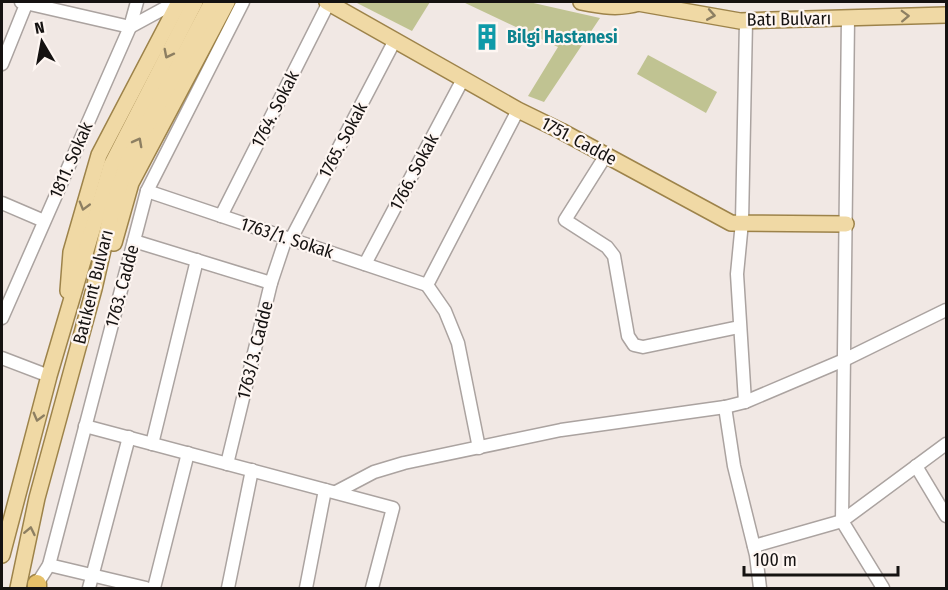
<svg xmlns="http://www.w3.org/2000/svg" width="948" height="590" font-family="'Fira Sans Condensed',sans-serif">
<rect width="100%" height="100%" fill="#f1e8e4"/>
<g fill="#c0c392">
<polygon points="355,2 430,2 412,31"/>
<polygon points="463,2 529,2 600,18 544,102 528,96 558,47"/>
<polygon points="648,55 717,92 706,113 637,74"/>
</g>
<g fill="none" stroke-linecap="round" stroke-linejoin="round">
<defs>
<g id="minor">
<polyline points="21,2 130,27 176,2"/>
<polyline points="848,18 842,521 883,588"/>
<polyline points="2,64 27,2"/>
<polyline points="606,155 565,220 607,247 614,256 628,336 634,345 643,347 739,327"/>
<polyline points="147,191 427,285"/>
<polyline points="2,203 44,221"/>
<polyline points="221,216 329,2"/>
<polyline points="291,239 395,40"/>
<polyline points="134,241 271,283"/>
<polyline points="365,264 463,79"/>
<polyline points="427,285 518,110"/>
<polyline points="427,285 445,311 458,343 479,448"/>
<polyline points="2,318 130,27 137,2"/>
<polyline points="2,358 49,376"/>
<polyline points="745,402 737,274 742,222 746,21"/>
<polyline points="725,407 734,466 756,555 760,588"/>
<polyline points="85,426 393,508 372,588"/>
<polyline points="152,444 197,260"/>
<polyline points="227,464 271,283 286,238"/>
<polyline points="916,466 946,516"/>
<polyline points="336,492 374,472 404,463 561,430 725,407 745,402 844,360 946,310"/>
<polyline points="754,546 842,521 946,444"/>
<polyline points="49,565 146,588"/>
<polyline points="37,584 49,565 147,191 243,2"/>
<polyline points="89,588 129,437"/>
<polyline points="154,588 188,453"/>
<polyline points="228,588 252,470"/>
<polyline points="306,588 325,490"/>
</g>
<g id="major">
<polyline points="327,2 518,110 561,131 731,223 846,224"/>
<path d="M581 2C601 6 619 9 639 3"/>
<polyline points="632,2 740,21 946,15"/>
<polyline points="114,243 131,183 227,2"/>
<polyline points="68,291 71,252 99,155 179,2"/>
<polyline points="2,555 49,376 111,166 195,2"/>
<polyline points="18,588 37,498 94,289 113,206 127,163 212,2"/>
</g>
<polyline id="highway" points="37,584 37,588"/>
</defs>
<use href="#minor" stroke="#aba3a0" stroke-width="15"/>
<use href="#major" stroke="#9d834a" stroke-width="18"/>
<use href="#highway" stroke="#9d834a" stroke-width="21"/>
<use href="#minor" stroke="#fff" stroke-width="12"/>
<use href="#major" stroke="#f0d9a5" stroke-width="15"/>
<use href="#highway" stroke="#e6c069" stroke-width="18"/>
</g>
<defs><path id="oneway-chevron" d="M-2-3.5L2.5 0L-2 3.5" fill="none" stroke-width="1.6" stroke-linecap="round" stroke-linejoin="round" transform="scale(1.5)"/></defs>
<g stroke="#8d7f62">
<use href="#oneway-chevron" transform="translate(711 15) rotate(10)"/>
<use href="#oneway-chevron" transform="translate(905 16) rotate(-2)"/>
<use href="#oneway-chevron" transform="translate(168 54) rotate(117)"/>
<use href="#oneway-chevron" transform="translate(138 142) rotate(-62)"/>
<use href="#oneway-chevron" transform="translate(84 206) rotate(106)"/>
<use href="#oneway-chevron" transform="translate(38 417) rotate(105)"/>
<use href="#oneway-chevron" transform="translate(30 531) rotate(-78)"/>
</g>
<defs>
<symbol id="building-bare" viewBox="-9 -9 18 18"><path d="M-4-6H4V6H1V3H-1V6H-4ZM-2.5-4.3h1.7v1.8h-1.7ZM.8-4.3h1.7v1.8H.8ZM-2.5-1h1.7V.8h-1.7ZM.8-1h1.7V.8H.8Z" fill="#0f9aa8" stroke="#fef6f2" stroke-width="2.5" paint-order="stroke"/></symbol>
</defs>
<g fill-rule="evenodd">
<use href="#building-bare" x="468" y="18" width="38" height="38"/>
</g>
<g text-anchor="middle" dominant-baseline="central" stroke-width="4.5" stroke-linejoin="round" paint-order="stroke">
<g font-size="18" fill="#151211" stroke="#fef6f2">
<text transform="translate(789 19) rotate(-1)">Batı Bulvarı</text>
<text transform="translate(275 109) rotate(-63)">1764. Sokak</text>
<text transform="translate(343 140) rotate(-62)">1765. Sokak</text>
<text transform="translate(579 141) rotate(28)">1751. Cadde</text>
<text transform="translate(71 160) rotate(-66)">1811. Sokak</text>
<text transform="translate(414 172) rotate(-62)">1766. Sokak</text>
<text transform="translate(287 238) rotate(18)">1763/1. Sokak</text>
<text transform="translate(122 286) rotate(-75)">1763. Cadde</text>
<text transform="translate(93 287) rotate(-76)">Batıkent Bulvarı</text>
<text transform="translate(255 350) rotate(-76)">1763/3. Cadde</text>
</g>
<g font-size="18" font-weight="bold" fill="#0d838f" stroke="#fef6f2" text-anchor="start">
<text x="507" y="37">Bilgi Hastanesi</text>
</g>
</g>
<rect width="948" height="590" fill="none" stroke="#151211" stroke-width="6"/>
<g transform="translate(42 42) rotate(350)" stroke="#fef6f2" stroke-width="4.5" paint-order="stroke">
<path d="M0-4.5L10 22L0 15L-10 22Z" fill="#151211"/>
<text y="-9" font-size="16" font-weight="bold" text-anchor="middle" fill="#151211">N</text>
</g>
<path d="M744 566v9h154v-9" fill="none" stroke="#151211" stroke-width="3"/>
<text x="753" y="566" font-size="18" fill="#151211" stroke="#fef6f2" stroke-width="4.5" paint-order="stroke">100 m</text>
</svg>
